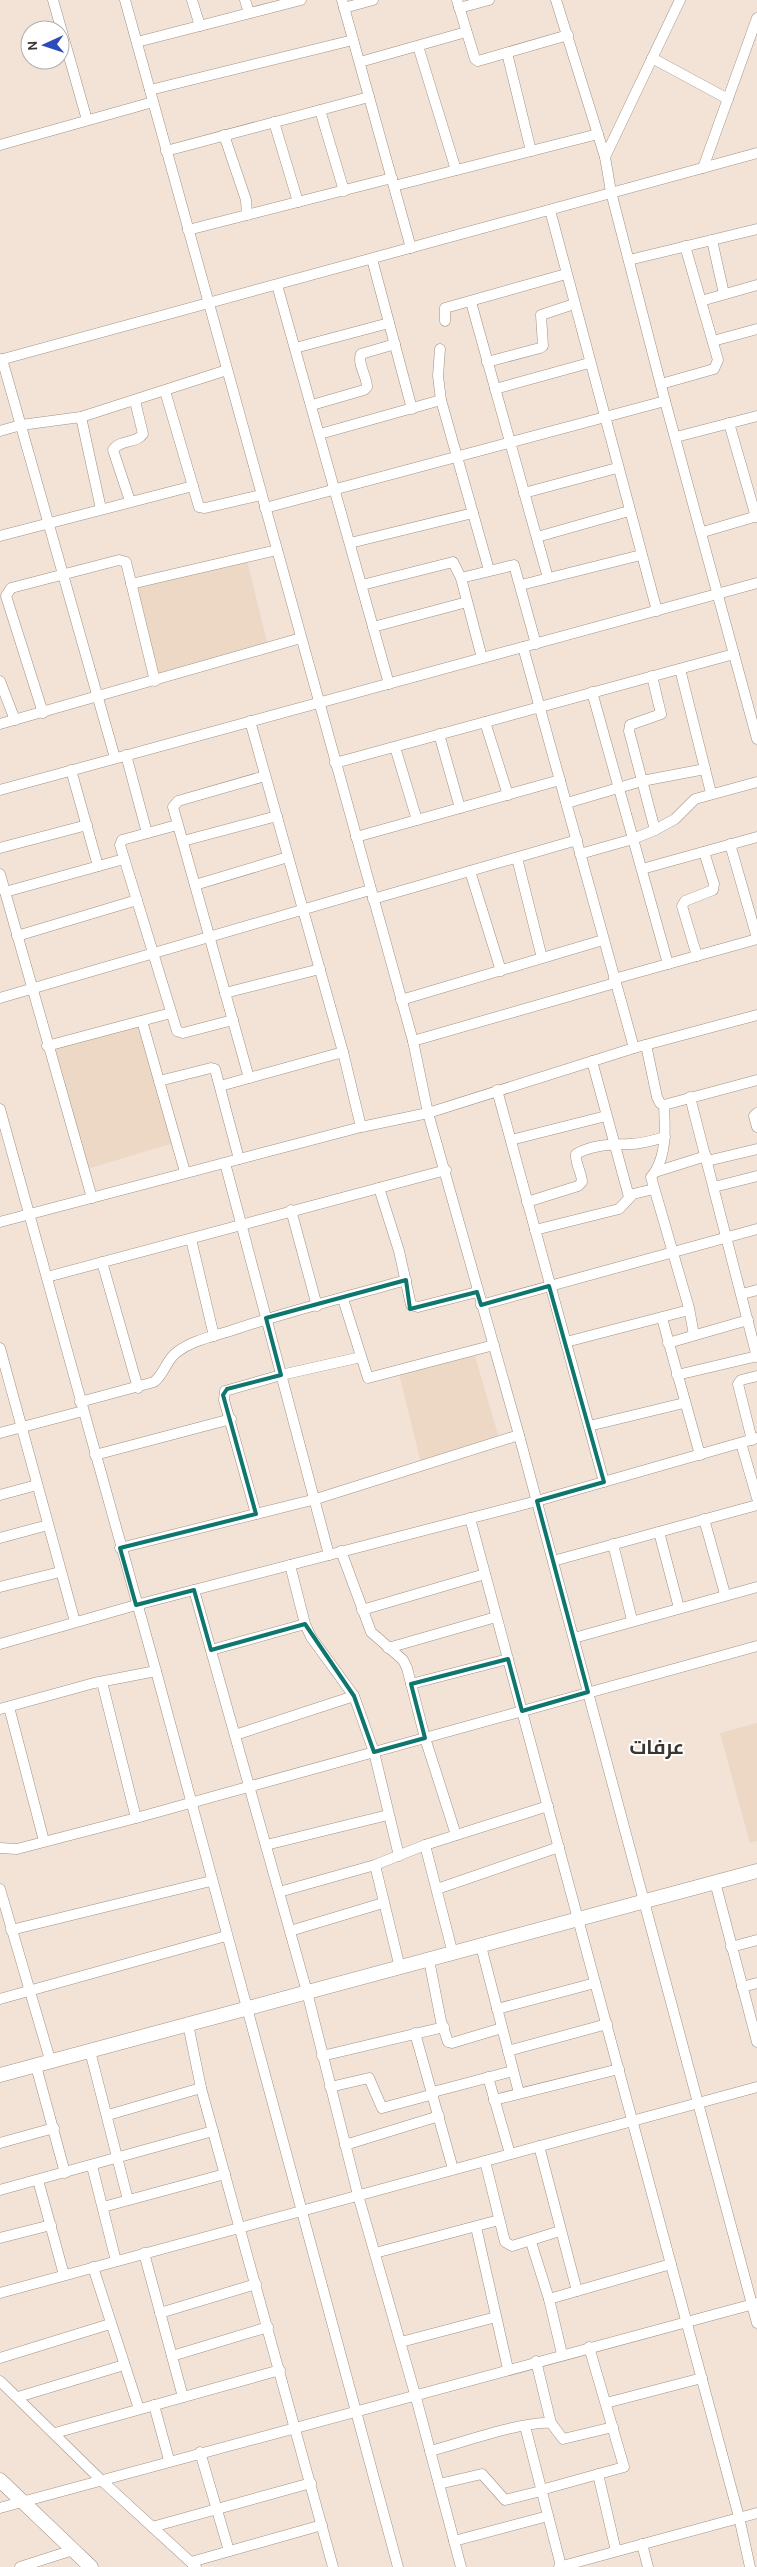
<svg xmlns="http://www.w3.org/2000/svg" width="757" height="2567" font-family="Karla,Cairo,sans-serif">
<rect width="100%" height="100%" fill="#f2e3d6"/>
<g fill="#edd8c6">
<polygon points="247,560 268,646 155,675 133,589"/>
<polygon points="138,1024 174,1143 87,1169 55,1048"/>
<polygon points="475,1356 499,1438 421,1463 399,1374"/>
<polygon points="757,1723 757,1841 750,1843 720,1733"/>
</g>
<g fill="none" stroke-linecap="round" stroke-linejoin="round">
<defs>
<g id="street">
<polyline points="53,0 87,120"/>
<polyline points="125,0 413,1041 428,1113 519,1435 757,2323"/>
<polyline points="192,0 200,26"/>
<polyline points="245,0 249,13"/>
<polyline points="342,0 411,248"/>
<polyline points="457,0 475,59 478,61 568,35"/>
<polyline points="556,0 605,157 611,192 665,401 757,739"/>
<polyline points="344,8 373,0"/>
<polyline points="459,8 489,0"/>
<polyline points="137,42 301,0"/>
<polyline points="418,46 456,170"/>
<polyline points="507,53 531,151"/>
<polyline points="652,58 728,99"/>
<polyline points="360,62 466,32"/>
<polyline points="150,90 353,40"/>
<polyline points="320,110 344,191"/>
<polyline points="274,122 298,202"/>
<polyline points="224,135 246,200 247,215"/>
<polyline points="0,145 153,102"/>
<polyline points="166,151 369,97"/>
<polyline points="605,157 680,0"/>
<polyline points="703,168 757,18"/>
<polyline points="394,186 598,134"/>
<polyline points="550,210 657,611"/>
<polyline points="188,230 392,178"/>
<polyline points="712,240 724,294"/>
<polyline points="372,259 412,409"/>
<polyline points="629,260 757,229"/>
<polyline points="277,285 389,684"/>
<polyline points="701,301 757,285"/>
<polyline points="471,302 548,578"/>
<polyline points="445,321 445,308 566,274"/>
<polyline points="713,341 757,329"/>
<polyline points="295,348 389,323"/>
<polyline points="440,349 438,376 441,400 489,570"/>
<polyline points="2,359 115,758"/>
<polyline points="0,360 757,153"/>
<polyline points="487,362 540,348 543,346 541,315 574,304"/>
<polyline points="661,384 714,369 718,360 685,246"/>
<polyline points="495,389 589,363"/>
<polyline points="165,391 199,507 205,508 261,495"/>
<path d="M312 405 364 390 367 387C367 376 357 364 361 354L395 344"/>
<polyline points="81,417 101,509"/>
<polyline points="729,423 756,517"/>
<polyline points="0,431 21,425 81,417 227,370"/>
<polyline points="320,434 441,400"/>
<polyline points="676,437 757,416"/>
<polyline points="524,493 617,468"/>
<path d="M130 501 113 450C120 439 136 444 143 434L135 401"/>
<polyline points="265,508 665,401"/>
<polyline points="703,532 757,516"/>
<polyline points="0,536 193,486"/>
<polyline points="537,537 629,511"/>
<polyline points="350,543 473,513"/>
<polyline points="461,578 514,565 536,644"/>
<polyline points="131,584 277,550"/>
<polyline points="362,585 453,562 461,578 482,658"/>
<polyline points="521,585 641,555"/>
<polyline points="373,627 467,602"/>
<polyline points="523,647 634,1048"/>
<polyline points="680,669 711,793"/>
<polyline points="652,676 661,714 630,725 629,731 655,830"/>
<polyline points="0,681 15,720"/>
<polyline points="592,692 668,964"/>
<polyline points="43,713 6,596 11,588 119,560 126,562 155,681"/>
<polyline points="250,721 343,1052 361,1127"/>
<polyline points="485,722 508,795"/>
<polyline points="0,724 301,638"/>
<polyline points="439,734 460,808"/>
<polyline points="395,747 417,820"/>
<polyline points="126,755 147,833"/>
<polyline points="335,763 734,654"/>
<polyline points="71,770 98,866"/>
<polyline points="0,790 757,583"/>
<polyline points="567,803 642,781 705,769"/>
<polyline points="177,825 122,840 120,845 177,1031 183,1033 233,1020"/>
<polyline points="356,837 560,780"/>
<polyline points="183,841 277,816"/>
<polyline points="730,844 757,938"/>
<polyline points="0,848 87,825"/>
<polyline points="580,854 633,839 655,830 675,819 695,799 757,782"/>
<polyline points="517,858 542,958"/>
<polyline points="642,869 757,837"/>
<polyline points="470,871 501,971"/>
<polyline points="0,874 92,1198"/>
<polyline points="195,885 288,857"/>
<polyline points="5,892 124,859"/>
<polyline points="373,899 577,840"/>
<polyline points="17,936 137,900"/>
<polyline points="697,956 682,906 685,901 713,890 714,884 704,852"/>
<polyline points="614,979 757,939"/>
<polyline points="225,993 320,969"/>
<polyline points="0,998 370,890"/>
<polyline points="401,1000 603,940"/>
<polyline points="142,1021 185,1172"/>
<polyline points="413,1041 615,983"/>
<polyline points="646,1045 657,1097 660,1103 664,1105 757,1080"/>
<polyline points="47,1046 171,1013"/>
<polyline points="592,1061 629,1197"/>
<polyline points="249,1078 173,807 178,801 265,776"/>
<polyline points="159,1081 211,1068 215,1069 239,1159"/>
<polyline points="220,1086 343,1052"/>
<polyline points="497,1090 604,1482"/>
<polyline points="690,1097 757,1357"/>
<polyline points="0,1109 156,1671 398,2567"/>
<polyline points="757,1113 754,1116 757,1127"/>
<polyline points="511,1140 606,1116"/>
<polyline points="707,1161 757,1149"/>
<polyline points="225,1163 329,1555"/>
<path d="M655 1172C667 1152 665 1128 664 1105"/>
<polyline points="714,1187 757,1176"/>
<polyline points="379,1188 399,1251 411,1305 418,1307 477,1292"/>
<path d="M527 1202 578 1186 582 1182C582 1173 575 1164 576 1154 594 1144 611 1145 630 1144 642 1144 654 1140 665 1137"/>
<polyline points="291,1210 317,1306"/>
<polyline points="0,1222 361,1127 428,1113 634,1048 757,1015"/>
<polyline points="535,1230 619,1209 633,1194 654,1189"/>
<polyline points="191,1239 214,1336"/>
<polyline points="102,1262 138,1388"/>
<polyline points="47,1277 446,1170"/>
<polyline points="742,1294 757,1290"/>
<polyline points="343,1299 368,1378 494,1345"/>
<polyline points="481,1305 757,1229"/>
<polyline points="662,1318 700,1455"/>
<polyline points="694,1335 689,1308 651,1177 655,1172 706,1156"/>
<polyline points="566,1342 689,1310"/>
<polyline points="668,1343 748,1320"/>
<polyline points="0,1348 75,1622"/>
<polyline points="677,1375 757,1356"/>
<path d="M80 1402 154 1382C165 1373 166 1360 177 1352 193 1340 211 1337 230 1331 288 1311 347 1297 406 1280"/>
<polyline points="589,1426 684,1403"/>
<polyline points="0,1433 83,1411"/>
<polyline points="752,1440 738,1384 741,1380 757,1376"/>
<polyline points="741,1443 757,1498"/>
<polyline points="95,1455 231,1419"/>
<polyline points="0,1495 37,1485"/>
<polyline points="256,1514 224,1400 225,1391 281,1375 361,1357"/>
<polyline points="470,1518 739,2517 750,2567"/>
<polyline points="704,1519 725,1594"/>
<polyline points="659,1532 679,1608"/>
<polyline points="0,1538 48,1525"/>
<polyline points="613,1544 632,1620"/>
<polyline points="120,1548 316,1499 519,1435"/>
<polyline points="341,1551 371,1632 403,1660 407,1668 425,1738 456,1835"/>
<polyline points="553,1561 757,1505"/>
<polyline points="290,1565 305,1624 311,1637 354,1696 374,1752 399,1856"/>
<polyline points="0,1587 60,1572"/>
<polyline points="194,1590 307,1992 358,2195 415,2394 461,2567"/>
<polyline points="362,1610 485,1574"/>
<polyline points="574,1638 757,1587"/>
<polyline points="0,1644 136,1605 537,1501 757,1438"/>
<polyline points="388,1648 496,1617"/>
<polyline points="211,1650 305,1624"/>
<polyline points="102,1682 136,1818"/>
<polyline points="411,1684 508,1659"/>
<polyline points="9,1707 44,1841"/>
<polyline points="0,1709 94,1683 156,1671"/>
<polyline points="235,1735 354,1696"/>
<polyline points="266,1845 388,1815"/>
<polyline points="425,1845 453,1954"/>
<polyline points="0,1848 17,1849 136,1818 757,1646"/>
<polyline points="375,1865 400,1968"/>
<polyline points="715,1882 757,2042"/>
<polyline points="0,1889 51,2063"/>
<polyline points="437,1889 559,1847"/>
<polyline points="279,1892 375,1865 425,1845 548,1806"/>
<polyline points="11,1930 211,1881"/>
<polyline points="290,1931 383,1903"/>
<polyline points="481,1946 519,2093"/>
<polyline points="731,1947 757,1940"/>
<polyline points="429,1960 441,2021 448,2042 452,2043 502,2028"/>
<polyline points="742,1987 757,1983"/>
<polyline points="0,1999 226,1936"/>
<polyline points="497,2009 595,1983"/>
<polyline points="188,2024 201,2088 333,2567"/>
<polyline points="415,2033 453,2169"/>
<polyline points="90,2051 128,2200"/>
<polyline points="508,2051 607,2024"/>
<polyline points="322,2056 444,2027"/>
<polyline points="36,2066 65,2173"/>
<polyline points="488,2077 510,2154"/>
<polyline points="330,2087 369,2078 382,2108 434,2094"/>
<polyline points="433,2092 513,2071"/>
<polyline points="494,2100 619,2069"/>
<polyline points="108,2115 201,2088"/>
<polyline points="0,2143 54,2128"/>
<polyline points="345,2145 439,2116"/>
<polyline points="539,2146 577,2291"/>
<polyline points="485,2161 505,2242 512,2246 560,2231"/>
<polyline points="92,2166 116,2261"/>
<polyline points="38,2180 64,2275"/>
<polyline points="0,2190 213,2131"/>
<polyline points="103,2207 225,2174"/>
<polyline points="476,2227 508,2369"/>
<polyline points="0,2238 51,2225"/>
<polyline points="531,2242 549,2299 562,2354"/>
<polyline points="144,2253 183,2397"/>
<polyline points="375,2253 499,2220"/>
<polyline points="93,2267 139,2409"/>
<polyline points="0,2293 757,2087"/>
<polyline points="549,2299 671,2264"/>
<polyline points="160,2313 256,2284"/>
<polyline points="401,2342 496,2317"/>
<polyline points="172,2356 268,2327"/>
<polyline points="0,2358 110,2324"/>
<polyline points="536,2361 551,2423"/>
<polyline points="0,2381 100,2479 196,2567"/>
<polyline points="18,2397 124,2365"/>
<polyline points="606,2403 702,2378"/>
<polyline points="154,2405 169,2460"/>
<polyline points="525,2426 561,2566"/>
<polyline points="55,2433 280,2370"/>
<path d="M430 2451C461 2443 522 2421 551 2423L563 2439 613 2427"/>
<polyline points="200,2452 229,2551"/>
<polyline points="598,2474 616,2551"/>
<polyline points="439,2484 482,2474 505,2500 541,2491"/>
<polyline points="541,2490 624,2467 589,2347"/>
<polyline points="0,2508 757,2303"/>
<polyline points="152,2527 311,2483"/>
<polyline points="454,2541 548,2516"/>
<polyline points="642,2544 648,2567"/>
<polyline points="191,2562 322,2525"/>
<polyline points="20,2567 73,2550"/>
<polyline points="559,2567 757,2513"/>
</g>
<g id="secondary">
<polyline points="0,2075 757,1871"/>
<polyline points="0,2480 91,2567"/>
</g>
</defs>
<use href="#street" stroke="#9f9285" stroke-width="11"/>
<use href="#secondary" stroke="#9f9285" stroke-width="15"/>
<use href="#street" stroke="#fff" stroke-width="10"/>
<use href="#secondary" stroke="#fff" stroke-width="14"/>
</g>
<path fill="none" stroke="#0f766e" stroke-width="4" stroke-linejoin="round" d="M406 1280 410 1309 477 1292 481 1305 549 1286 604 1482 537 1501 588 1692 522 1711 508 1659 411 1684 425 1738 374 1752 354 1696 305 1624 211 1650 194 1590 136 1605 120 1548 256 1514 223 1395 227 1389 281 1375 266 1318Z"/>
<g text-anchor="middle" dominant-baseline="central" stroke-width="4" stroke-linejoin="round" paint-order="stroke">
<g font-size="20" font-weight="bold" fill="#3b3530" stroke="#fff">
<text x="657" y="1747">عرفات</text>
</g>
</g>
<g transform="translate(45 45) rotate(267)"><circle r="24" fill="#ffffff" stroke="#b1aeac"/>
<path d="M0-4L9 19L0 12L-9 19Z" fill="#2e4bbb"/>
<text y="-8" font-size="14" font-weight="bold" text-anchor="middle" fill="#3b3530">N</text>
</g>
</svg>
